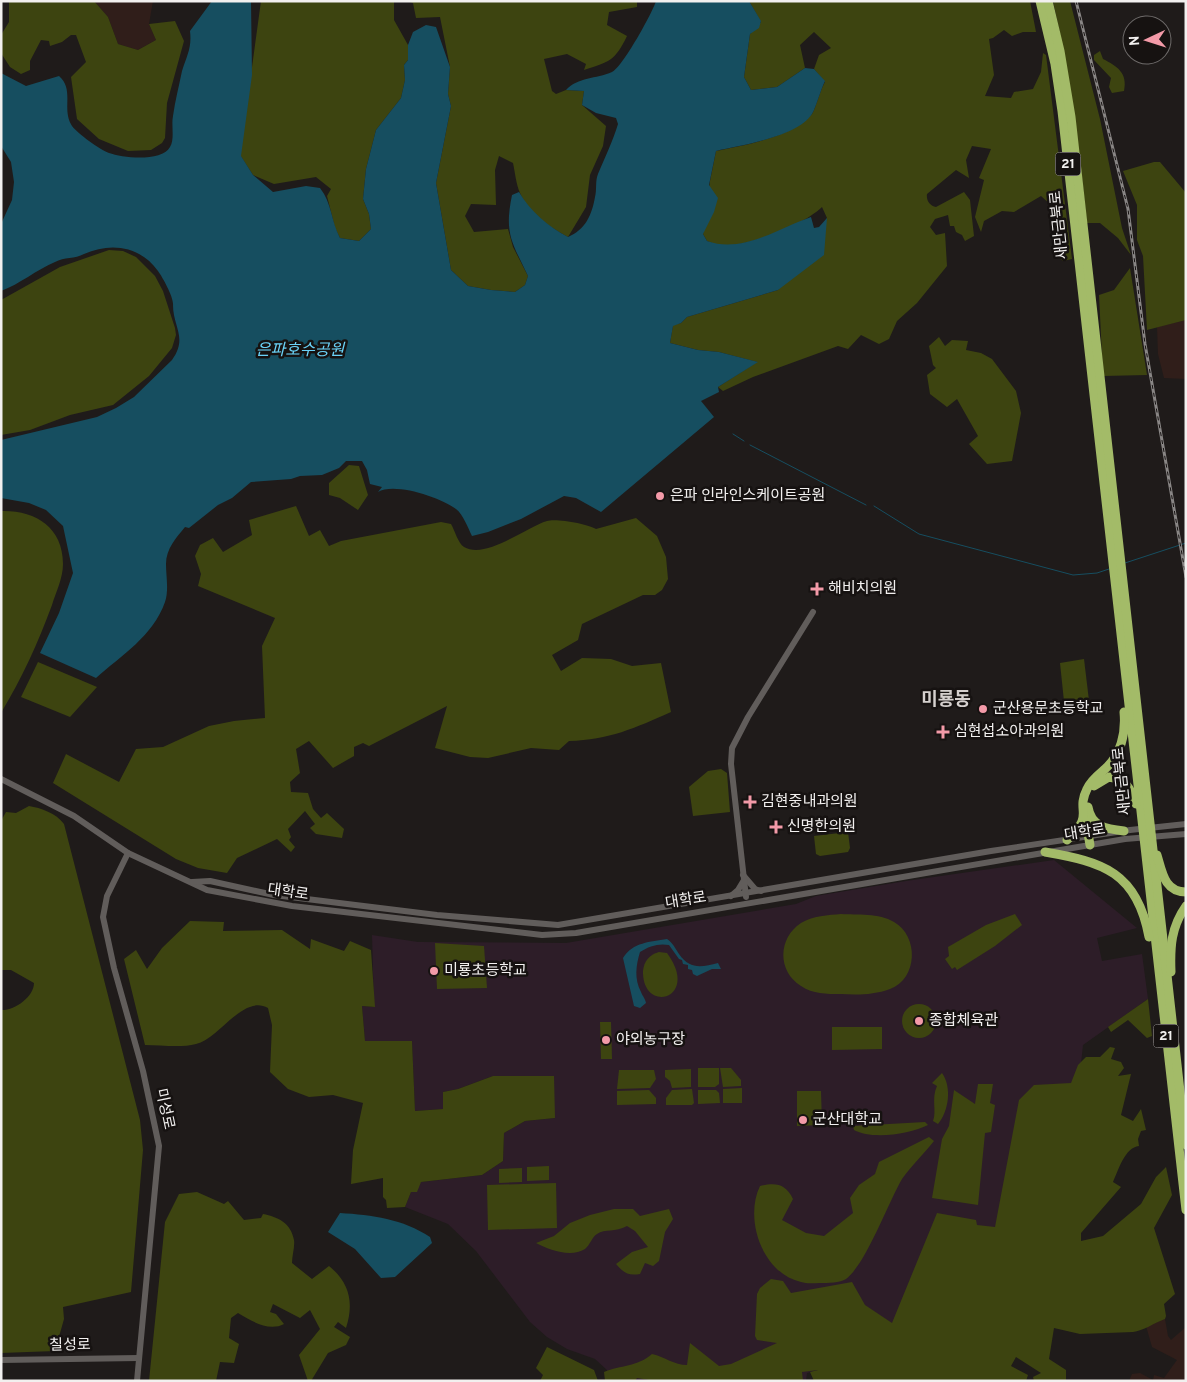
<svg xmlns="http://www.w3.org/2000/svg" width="1187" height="1382" font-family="Overpass,'Noto Sans KR',sans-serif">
<rect width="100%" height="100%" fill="#1f1b1a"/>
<g fill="#301e1a">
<polygon points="94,1 153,1 149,24 156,40 138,50 118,44 108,17"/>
<polygon points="1186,320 1186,379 1164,378 1158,354 1157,327"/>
<polygon points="1165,1319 1168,1336 1171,1340 1186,1327 1186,1381 1129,1381 1132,1374 1140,1373 1153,1380 1154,1375 1164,1378 1177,1360 1152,1347 1146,1326"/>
</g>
<polygon fill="#2d1d28" points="1054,860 1137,928 1097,938 1102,961 1142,954 1148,999 1083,1045 1078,1092 1006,1269 826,1368 807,1373 806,1381 608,1381 607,1370 595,1359 567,1349 547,1337 530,1322 476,1251 448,1224 405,1207 411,1192 421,1182 482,1175 503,1161 504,1133 525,1121 555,1118 513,1076 493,1076 458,1089 443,1092 443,1109 415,1111 412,1041 365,1041 362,1006 374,1007 372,935 418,942 566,943 796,904 816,896 906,881"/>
<g fill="#3d4410">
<polygon points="9,1 94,1 108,17 118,44 138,50 156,40 149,24 175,21 184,41 167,103 165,138 162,143 151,150 128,151 99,139 77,119 71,77 86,62 76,35 71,35 62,42 50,46 49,41 41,40 30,61 30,70 21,74 10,67 1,53 1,35 9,22"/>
<polygon points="261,1 394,1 394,20 408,45 408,60 404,65 405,80 401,98 376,130 366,169 363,199 369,214 371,229 359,241 340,238 335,228 327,196 331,189 316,177 274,184 253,175 240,155"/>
<path d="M408 1H637V7L609 12 607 25 627 36C615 61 609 62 584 70L586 64 567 54 544 59 552 91 556 94 566 90 584 91 582 105 606 126 603 146 590 175 586 207 568 237C551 228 528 212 520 193 516 184 515 172 513 163L499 156 495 170 496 205 471 204 465 216 474 232 508 229 513 247 528 276 525 285 515 292 491 290 468 286 451 270 436 183 451 106 448 94 450 67 440 17 416 18 413 3Z"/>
<path d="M749 1H1030L1036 32H1023L1012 36 1004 30 993 38 989 39 994 75 985 96 1011 98 1014 92 1033 89 1041 72 1043 53 1046 55 1072 259 1063 261 1058 257 1059 248 1063 247 1058 242 1052 206 1041 196 1014 212 1002 211 984 221 981 232 975 217 984 180 979 178 991 149 972 146 966 160 969 178 956 170 927 194C926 201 930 206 936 207L964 192 970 200 974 236 965 241 962 235 956 232 954 226H950L948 215 935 219 930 227 936 235 945 233 947 266 917 303 897 321 889 339 879 344 861 335 848 349 838 346 753 377 723 391 718 387 757 362 719 352 698 350 670 343 673 325 681 323 687 317 778 290 827 218 822 207C802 226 750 246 722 246 717 245 712 243 707 241L703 234 710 181 716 151C746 145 792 137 812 114 815 110 821 88 825 82L814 69 819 55 831 48 814 32 800 45 805 68 777 87 751 90 744 77 750 34 761 22Z"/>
<path d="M1053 1H1070L1100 119 1122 228 1131 255 1118 238 1100 223H1087C1079 148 1070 75 1053 1Z"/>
<path d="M1100 51 1103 59C1117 66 1128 73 1124 91L1112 93 1109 87 1111 78 1094 60V55Z"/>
<polygon points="1154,162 1160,162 1186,193 1186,320 1147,330 1143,256 1137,240 1137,205 1123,171"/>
<polygon points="109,250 123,251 136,257 155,276 163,291 175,328 176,335 172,348 149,376 113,405 70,415 30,430 1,435 1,300 60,267"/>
<polygon points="1130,268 1147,375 1103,376 1099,295 1114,290"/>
<polygon points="939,337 945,346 952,340 968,341 966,350 981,353 992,359 1016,391 1021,413 1012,461 987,464 969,444 978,436 957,399 947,407 930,394 927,375 936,368 933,365 929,346"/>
<polygon points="349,465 359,466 368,495 358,510 340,498 329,495 329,483"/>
<path d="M296 506 309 536 320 530 329 546 341 541 441 522 451 524C455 531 458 543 464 547 486 560 526 527 547 521 556 518 588 524 596 529L636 518 657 536 666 557 668 579 662 590 655 595H643L582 624 578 640 552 655 561 671 582 658 611 659 632 666 661 663 671 712C635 728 609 740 569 741L559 750 531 748 488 758 470 757 435 748 447 706 369 746 363 743 354 747V756L333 768 309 741 296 749 300 773 290 782 291 792 308 793 313 809 321 818 327 813 344 829 342 838 316 834 310 828 315 824 305 811 288 829 291 837 289 840 295 847 291 852 277 839 237 858 227 873 198 868 176 859 53 783 66 754 119 782 136 749 163 747 209 726 234 721 265 718 262 646 275 618 198 586 201 574 195 556 200 545 213 538 223 552 252 535 249 520Z"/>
<path d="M1 511C35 510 63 527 63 564 63 578 56 592 52 605 38 643 22 678 1 713Z"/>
<polygon points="1084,659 1090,709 1065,711 1060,663"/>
<polygon points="38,662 97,687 70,717 21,697"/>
<polygon points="721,769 727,773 730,812 693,816 689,787 708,771"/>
<path d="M29 806C41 808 56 813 64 824L140 1120 143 1150 131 1292 63 1307 64 1319 55 1351 1 1353V1010C14 1011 34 997 34 983L11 970H1V821L6 812 16 813Z"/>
<polygon points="848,832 850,848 848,852 820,856 816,854 814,836"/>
<path d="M841 914C857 915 879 913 894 922 919 936 918 979 890 989 874 995 857 995 841 994 826 994 813 994 801 986 777 971 778 938 801 923 812 916 829 915 841 914Z"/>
<polygon points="1015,914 1022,925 995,946 957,970 955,967 952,969 945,959 949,956 948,947 986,925"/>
<path d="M190 921 224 922 223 931 282 930 310 949 311 939 344 951 350 941 371 950 375 1007 362 1006 365 1041H412L415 1111 443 1109V1092L458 1089 493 1076H554L555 1118 525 1121 504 1133 503 1161 482 1175 421 1182 417 1192H411L405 1207 387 1208 386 1200 383 1197V1178L351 1184 353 1150 363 1103 333 1095 309 1097 288 1089 270 1072 272 1025 268 1008C243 994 219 1039 196 1044 181 1048 161 1045 145 1045L124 959 136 950 147 969 162 948Z"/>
<polygon points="435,943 484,946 487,988 437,989"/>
<path d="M659 952 667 953C701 999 642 1015 643 971 644 961 649 955 659 952Z"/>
<polygon points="1148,999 1152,1036 1147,1038 1128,1020 1111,1032 1108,1027"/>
<circle cx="919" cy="1021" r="17"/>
<polygon points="600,1022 611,1022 612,1059 601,1059"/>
<polygon points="832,1027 882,1027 882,1049 832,1050"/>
<path d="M1110 1047 1115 1048 1111 1059 1121 1062 1124 1068 1118 1076 1131 1074 1121 1115 1133 1121 1141 1109 1146 1130 1141 1131 1138 1139 1139 1146C1125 1147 1118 1171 1113 1182L1121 1187 1081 1233V1241L1103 1236 1141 1204 1156 1177 1166 1167 1172 1195 1154 1228 1175 1294 1164 1304 1166 1316 1165 1319C1154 1323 1143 1331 1133 1332L1080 1334 1054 1328 1049 1359 1066 1370V1381H1034L1033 1377 1041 1373 1016 1357 1011 1366 1028 1375 1026 1381H814L810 1372 818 1370 802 1372 803 1381H655L637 1378 635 1381H605L604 1372C621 1365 637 1367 652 1354 665 1357 674 1365 687 1365L690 1343 719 1366 731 1364 777 1343 757 1340 755 1336 757 1294 760 1288 771 1279 783 1281 791 1293 852 1282 865 1305 892 1323 937 1213 976 1220 977 1225 995 1227 1019 1100 1034 1085 1071 1083 1078 1065 1086 1057H1100Z"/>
<polygon points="698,1068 719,1068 719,1084 715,1087 698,1087"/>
<polygon points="720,1068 731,1068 741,1080 741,1086 723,1087"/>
<polygon points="691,1069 691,1087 672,1088 670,1081 665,1077 665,1070"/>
<polygon points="654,1070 656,1079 650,1088 617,1089 619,1070"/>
<path d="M942 1073C952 1087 949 1111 938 1124L933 1121C937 1111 931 1099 937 1086L932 1083Z"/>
<polygon points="978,1084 993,1084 990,1103 995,1105 991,1132 985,1133 978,1205 932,1198 942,1139 949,1126 954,1090 975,1104"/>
<polygon points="742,1088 742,1103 723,1103 723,1089"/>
<polygon points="692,1089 694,1103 692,1105 666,1105 666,1098 672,1090"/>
<polygon points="649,1090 656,1098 656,1104 617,1105 617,1091"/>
<polygon points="698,1090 716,1090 719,1093 720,1103 698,1104"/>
<polygon points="797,1091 821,1091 822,1125 797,1126"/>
<path d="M925 1122 928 1125C910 1134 872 1140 854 1130L853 1126Z"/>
<path d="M929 1137 934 1141C924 1154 911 1166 902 1179 888 1203 866 1264 846 1279 840 1283 828 1283 820 1283 814 1283 807 1284 801 1282 762 1273 744 1219 760 1186 776 1182 786 1184 793 1199L782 1220 806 1233 824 1236 853 1213 850 1198 859 1185 875 1174 879 1162Z"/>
<polygon points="549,1166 549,1180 527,1181 527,1167"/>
<polygon points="522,1168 522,1182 499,1183 499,1169"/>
<polygon points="556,1183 557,1228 488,1230 487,1185"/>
<path d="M197 1192 224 1204 228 1201 244 1220 261 1218 263 1214C278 1217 291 1223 294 1240 295 1247 292 1256 292 1263L312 1279 329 1266C350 1283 354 1303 346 1328L338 1322 334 1327 350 1337 346 1345 328 1353 311 1381H308L299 1355 320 1329 310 1310 300 1318 273 1304 270 1312 276 1314 284 1324C269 1332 251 1321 238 1313L231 1318 229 1338 239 1344 234 1363 220 1362 216 1381H149L165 1222 179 1194Z"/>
<path d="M614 1209H633L640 1216 669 1209 673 1219 665 1232 659 1261 653 1266 645 1263 640 1274C628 1276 624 1273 616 1264L632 1252 648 1247 635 1231 627 1226C615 1233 605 1228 597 1234 592 1237 590 1245 585 1249 571 1258 549 1250 536 1243L554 1236 570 1223 590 1215Z"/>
<polygon points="547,1347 594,1370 598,1381 540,1381 543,1375 536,1368"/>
</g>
<g fill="#164e60">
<path d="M212 1H251L252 75 241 156 253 175 273 192 306 186 320 188C332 203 331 221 340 238L359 241 371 229 369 214 363 199 366 169 376 130 401 98 405 80 404 65 408 60V45L413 32 426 25 436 27 450 67 448 94 451 106 436 183 451 270 468 286 491 290 515 292 525 285 528 276C512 242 504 234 512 195L519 192C530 211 549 227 568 237 585 230 592 215 595 197 597 190 595 181 598 174 605 157 613 141 618 124L616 118 596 113 582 105 584 91 566 90C578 77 596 79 612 72 622 68 653 12 656 1H749L761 21 759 28 750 34 744 77 751 90 777 87 805 68 814 69 825 81C821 89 815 110 812 114 797 137 742 145 716 151L709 185 718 198 714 212 703 234 707 241C742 254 779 228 811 217L814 228 819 227 827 218 824 255 778 290 687 317 681 323 673 326 670 343 698 350 719 352 758 362 718 387 719 392 701 401 714 417 601 512 576 498 564 496 521 519 488 532 472 536C468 528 463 514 456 509 440 497 394 482 378 492L382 487 370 484 367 470 362 461H346L339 468 322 475 300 476 291 479 251 482 232 498 218 505 189 528 185 527C176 538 166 549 166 564 166 576 169 590 165 602 153 636 122 655 96 678L40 653 59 613 73 573 63 526 46 510 29 503 1 498V440L97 417 116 408 134 397 172 360C188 338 173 327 173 305 174 298 163 278 158 271 140 246 111 242 84 254 75 259 64 257 55 262 36 270 20 284 1 291V224L12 200 14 182 11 162 1 146V73L26 86 59 76C75 90 61 109 72 126 77 133 100 150 109 153 123 158 162 162 170 147 175 139 171 125 173 116 175 101 179 86 182 71 187 55 192 48 190 31Z"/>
<path d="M667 939C673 943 675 948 679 954 690 970 702 967 718 963L721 969H712L697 976 693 974 692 970 688 969V965L683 964 682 960 679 959 669 945C659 943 649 946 640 952 636 965 634 979 641 992 643 997 645 998 646 1003L640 1008 634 1006 623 958C633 942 650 942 667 939Z"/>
<path d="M340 1213C372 1215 403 1219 430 1237L432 1243 395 1277 381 1278 355 1249 328 1232Z"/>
</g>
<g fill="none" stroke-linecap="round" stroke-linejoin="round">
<g stroke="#164e60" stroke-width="1">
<polyline points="733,434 744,441"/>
<polyline points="750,445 866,505"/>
<polyline points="874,506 919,534 1073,575 1097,573 1109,569"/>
<polyline points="1125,563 1186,543"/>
</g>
<g stroke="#615d5b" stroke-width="6">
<polyline points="1,779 74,816 128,853 207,890 292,906 542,935 576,933 1125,839 1186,834"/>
<polyline points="128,853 107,896 103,917 114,968 143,1071 159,1146 137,1381"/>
<polyline points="743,875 755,889 761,891"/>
<polyline points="192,882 210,881 274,895 437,915 558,925 991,851 1130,830 1186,824"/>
<polyline points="731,896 738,890 744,880"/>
<polyline points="746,897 731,764 732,748 748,717 813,612"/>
<polyline points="1,1360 139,1358"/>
</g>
<g stroke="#a3bb68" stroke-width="9">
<polyline points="1040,1 1055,64 1062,111 1186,1210"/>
<polyline points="1048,1 1060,51 1071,117 1186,1145"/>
<path d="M1094 786 1109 777C1126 779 1131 789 1136 804"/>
<path d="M1088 807C1091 827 1107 829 1124 831"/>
<polyline points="1085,816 1090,845"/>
<path d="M1067 840C1096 813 1075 813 1087 789 1091 780 1098 775 1105 769 1121 755 1126 733 1124 712"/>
<path d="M1045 852C1103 862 1137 872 1149 937"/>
<path d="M1157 855C1162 871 1164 892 1186 892"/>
<path d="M1171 972C1170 947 1171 927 1186 906"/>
</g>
<defs>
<polyline id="rail" points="1076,1 1128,209 1145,344 1186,577"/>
</defs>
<use href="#rail" stroke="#898685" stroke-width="3"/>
<use href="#rail" stroke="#161211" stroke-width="1" stroke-dasharray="4" stroke-linecap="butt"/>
</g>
<g fill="#f39aa8" stroke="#161211" stroke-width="2">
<circle cx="660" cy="496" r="5"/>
<path d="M814.5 581.5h5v5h5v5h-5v5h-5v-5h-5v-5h5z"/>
<circle cx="983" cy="709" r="5"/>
<path d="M940.5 724.5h5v5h5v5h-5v5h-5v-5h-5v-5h5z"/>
<path d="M747.5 794.5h5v5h5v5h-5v5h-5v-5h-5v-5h5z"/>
<path d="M773.5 819.5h5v5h5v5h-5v5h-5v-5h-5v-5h5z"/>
<circle cx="434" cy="971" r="5"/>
<circle cx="919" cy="1021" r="5"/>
<circle cx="606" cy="1040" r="5"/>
<circle cx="803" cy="1120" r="5"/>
</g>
<g text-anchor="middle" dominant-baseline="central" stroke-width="5" stroke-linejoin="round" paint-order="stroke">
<g fill="#161211" stroke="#b0adac" stroke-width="1">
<rect x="1055.5" y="152.5" width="25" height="23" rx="4"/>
<rect x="1153.5" y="1024.5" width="25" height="23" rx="4"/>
</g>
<g font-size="14" font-weight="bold" fill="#f2f0ef">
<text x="1068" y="164">21</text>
<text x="1166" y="1036">21</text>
</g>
<g font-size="15" fill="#f2f0ef" stroke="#161211">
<text transform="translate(1060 225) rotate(-96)">새만금북로</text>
<text transform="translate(1123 781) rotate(-96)">새만금북로</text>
<text transform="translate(1085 833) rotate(-9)">대학로</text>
<text transform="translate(288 893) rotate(8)">대학로</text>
<text transform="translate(686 901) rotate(-9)">대학로</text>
<text transform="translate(164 1109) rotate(78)">미성로</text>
<text transform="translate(70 1346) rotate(-1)">칠성로</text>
</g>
<g font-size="15" fill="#f2f0ef" stroke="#161211" text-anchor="start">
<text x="670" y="496">은파 인라인스케이트공원</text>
<text x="828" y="589">해비치의원</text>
<text x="993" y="709">군산용문초등학교</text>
<text x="954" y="732">심현섭소아과의원</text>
<text x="761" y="802">김현중내과의원</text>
<text x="787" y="827">신명한의원</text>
<text x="444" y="971">미룡초등학교</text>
<text x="929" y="1021">종합체육관</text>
<text x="616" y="1040">야외농구장</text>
<text x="813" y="1120">군산대학교</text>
</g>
<g font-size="16" font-style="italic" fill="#6ad2f7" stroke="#161211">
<text x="300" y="351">은파호수공원</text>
</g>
<g font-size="18" font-weight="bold" fill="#d5d0ce" stroke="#161211">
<text x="946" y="700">미룡동</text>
</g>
</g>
<rect width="1187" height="1382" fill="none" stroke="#f2f0ef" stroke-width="5"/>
<g transform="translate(1147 40) rotate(266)"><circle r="24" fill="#161211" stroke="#6e6b6a"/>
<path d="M0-4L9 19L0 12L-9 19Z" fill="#f39aa8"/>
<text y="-8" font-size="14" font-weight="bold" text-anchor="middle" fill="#f2f0ef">N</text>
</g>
</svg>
